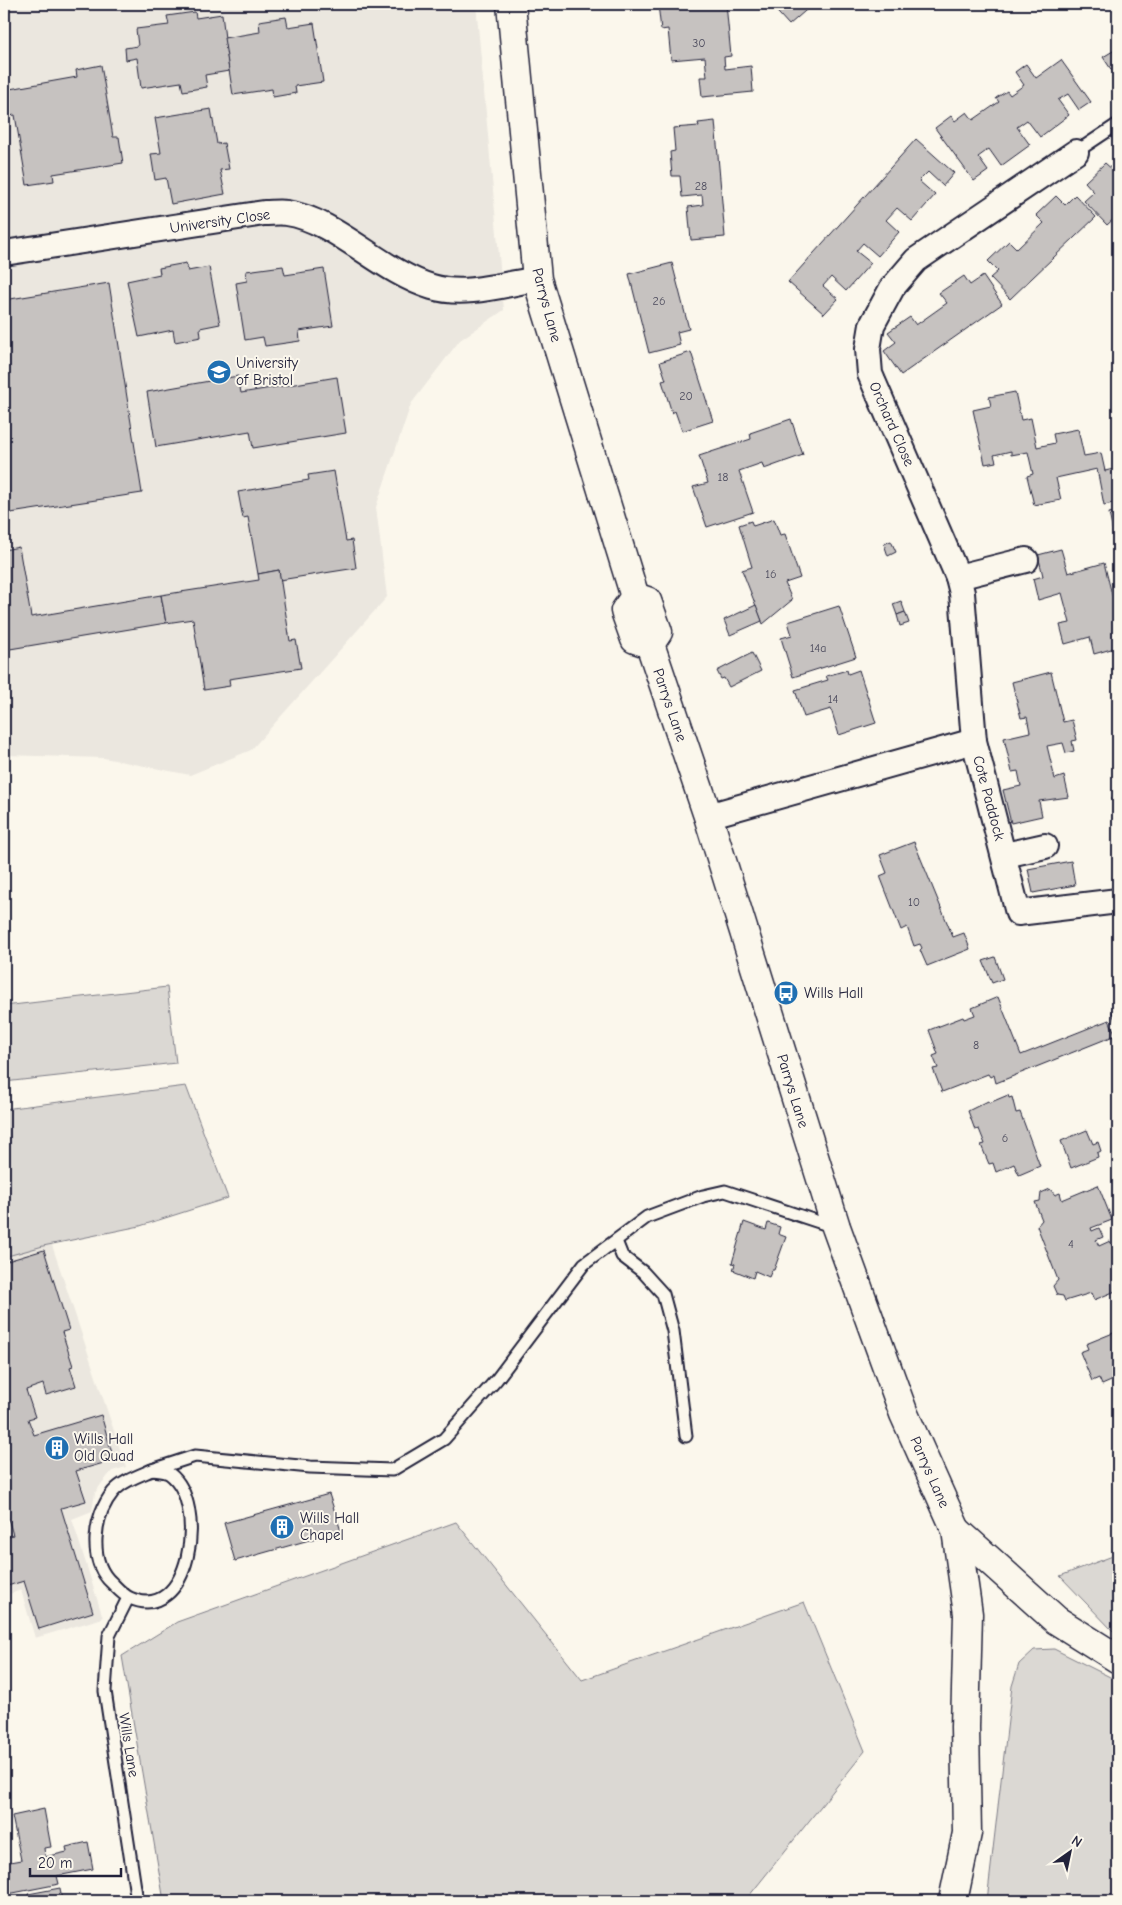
<svg xmlns="http://www.w3.org/2000/svg" width="1122" height="1905" font-family="'Comic Neue',sans-serif">
<rect width="100%" height="100%" fill="#fbf7ec"/>
<filter id="ink" filterUnits="userSpaceOnUse"><feTurbulence type="fractalNoise" baseFrequency=".02" numOctaves="2"/><feDisplacementMap in="SourceGraphic" scale="10" xChannelSelector="R" yChannelSelector="G"/><feConvolveMatrix kernelMatrix="1 2 1 2 8 2 1 2 1" color-interpolation-filters="sRGB"/></filter>
<g filter="url(#ink)">
<g fill="#ebe7df">
<polygon points="4,4 476,4 504,310 460,340 411,404 376,507 387,597 251,750 190,775 104,758 4,755"/>
<polygon points="48,1233 126,1467 112,1471 102,1483 95,1493 92,1511 72,1519 103,1618 35,1638 21,1590 4,1596 4,1246"/>
</g>
<g fill="#dbd8d3" stroke="#7e7d87">
<polygon points="167,987 176,1063 4,1082 4,1006"/>
<polygon points="186,1086 228,1198 140,1226 43,1246 4,1257 4,1109"/>
<polygon points="456,1522 582,1680 804,1602 865,1751 745,1901 164,1901 122,1656 177,1622"/>
<polygon points="1118,1554 1118,1633 1113,1631 1060,1576"/>
<polygon points="1054,1649 1118,1681 1118,1901 987,1901 1012,1686 1019,1664 1034,1650"/>
</g>
<g fill="#c6c2c0" stroke="#22223b">
<polygon points="658,4 726,4 731,56 724,57 725,69 751,66 753,92 702,97 700,77 707,77 705,57 671,60 668,29 661,30"/>
<polygon points="770,4 813,4 789,25"/>
<polygon points="195,12 196,18 222,14 229,71 205,75 207,87 183,91 181,82 141,88 137,58 126,60 125,48 138,46 136,29 169,25 167,16"/>
<polygon points="286,17 288,27 314,23 323,82 295,86 296,93 273,97 272,89 233,95 224,38 260,32 259,21"/>
<polygon points="1118,48 1118,80 1103,57"/>
<polygon points="1061,60 1091,102 1079,110 1068,94 1058,100 1069,115 1040,137 1027,120 1017,127 1030,145 1001,166 989,149 978,157 988,171 974,181 935,128 951,116 955,121 967,112 973,120 999,102 996,98 1007,91 1010,95 1024,85 1015,72 1026,64 1036,78"/>
<polygon points="101,65 113,137 119,137 123,163 53,174 54,181 27,185 15,115 4,117 4,90 77,77 76,70"/>
<polygon points="211,109 217,144 224,143 229,169 220,170 225,194 171,204 166,178 155,180 151,154 161,153 155,118"/>
<polygon points="715,121 725,237 691,240 688,207 703,205 702,195 682,197 680,176 672,176 670,152 675,151 673,128 699,126 698,123"/>
<polygon points="916,139 954,173 943,186 928,172 919,181 935,195 912,221 897,208 886,220 899,232 878,256 863,243 856,251 871,263 846,291 831,277 823,286 838,299 824,314 788,282"/>
<polygon points="1105,163 1114,171 1118,167 1118,215 1107,225 1084,201 1094,192 1085,182"/>
<polygon points="1075,195 1096,217 1010,299 990,278 998,271 988,261 1009,241 1017,249 1044,223 1036,215 1056,196 1065,205"/>
<polygon points="186,263 188,271 209,267 220,324 200,328 201,337 175,342 173,330 139,337 127,281 160,274 159,268"/>
<polygon points="672,263 689,329 677,332 680,345 649,353 629,274"/>
<polygon points="283,266 285,275 324,269 333,326 299,331 300,341 265,346 263,337 245,340 236,283 247,281 246,271"/>
<polygon points="964,276 970,285 983,276 1002,304 901,375 884,351 896,342 888,332 910,317 916,325 947,303 939,293"/>
<polygon points="109,283 142,493 4,514 4,300"/>
<polygon points="691,352 713,421 682,431 675,411 672,413 662,381 666,380 660,362"/>
<polygon points="238,376 241,393 337,377 346,433 253,448 250,431 156,447 147,392"/>
<polygon points="1015,392 1021,420 1031,418 1037,447 1055,443 1053,434 1078,429 1084,456 1101,453 1105,471 1118,468 1118,502 1104,505 1097,469 1056,478 1061,500 1034,505 1027,476 1033,474 1028,452 1011,455 1011,451 994,455 996,462 985,464 973,410 991,406 989,397"/>
<polygon points="791,419 803,455 764,469 762,463 739,471 753,512 707,527 693,487 708,483 699,456 751,439 750,433"/>
<polygon points="334,471 346,541 352,540 356,568 280,580 279,570 258,574 248,517 243,518 238,492 309,480 308,475"/>
<polygon points="1118,511 1118,546 1116,547 1109,513"/>
<polygon points="774,519 780,535 785,534 800,578 785,583 792,600 763,624 742,570 752,567 739,525 751,521 753,526"/>
<polygon points="891,541 896,552 888,556 884,544"/>
<polygon points="19,547 31,617 161,595 166,623 4,650 4,550"/>
<polygon points="1061,549 1068,573 1104,563 1118,618 1118,647 1094,654 1090,637 1065,644 1060,625 1070,623 1062,593 1038,600 1033,579 1043,576 1038,555"/>
<polygon points="279,570 290,641 296,640 301,668 229,679 230,686 204,690 193,619 166,623 161,595 259,580 258,574"/>
<polygon points="901,601 905,612 897,615 893,604"/>
<polygon points="756,605 762,621 730,635 724,620"/>
<polygon points="839,606 856,657 793,677 781,638 792,635 788,622"/>
<polygon points="905,612 909,623 900,626 897,615"/>
<polygon points="752,653 761,671 729,687 724,678 721,679 717,671"/>
<polygon points="847,670 848,674 859,670 876,723 839,735 831,709 804,717 795,690 828,680 826,676"/>
<polygon points="1051,672 1063,722 1072,720 1077,740 1072,741 1074,751 1066,753 1063,743 1047,746 1055,779 1064,776 1069,797 1039,801 1042,816 1011,823 1003,790 1021,786 1018,771 1012,772 1004,738 1030,732 1027,717 1021,718 1012,682"/>
<polygon points="1118,797 1118,824 1112,798"/>
<polygon points="914,842 953,937 964,933 970,949 927,966 920,950 922,948 920,944 914,946 907,927 901,930 880,876 887,873 880,855"/>
<polygon points="1071,861 1075,885 1033,893 1028,869"/>
<polygon points="995,957 1003,979 992,983 983,961"/>
<polygon points="998,997 1021,1055 1109,1020 1116,1035 996,1083 994,1075 990,1077 988,1074 942,1092 933,1069 938,1068 933,1056 938,1054 929,1030 963,1017 964,1019 975,1015 972,1008"/>
<polygon points="1118,1010 1118,1028 1112,1012"/>
<polygon points="1008,1095 1009,1098 1012,1097 1016,1113 1020,1112 1040,1166 1019,1175 1014,1164 996,1172 993,1163 989,1164 981,1145 985,1144 979,1129 975,1130 968,1111 988,1101 989,1103"/>
<polygon points="1087,1130 1093,1144 1098,1142 1101,1151 1097,1153 1098,1157 1071,1168 1061,1141"/>
<polygon points="1098,1185 1112,1220 1091,1228 1092,1231 1099,1228 1103,1237 1096,1240 1099,1246 1110,1241 1112,1246 1118,1247 1118,1290 1094,1300 1091,1293 1065,1301 1063,1296 1057,1295 1053,1286 1058,1280 1037,1226 1042,1220 1035,1202 1040,1201 1041,1193 1050,1189 1055,1195 1060,1193 1062,1200"/>
<polygon points="744,1222 766,1230 768,1223 780,1227 778,1234 786,1237 774,1270 772,1270 769,1277 755,1271 753,1278 733,1270 735,1264 732,1263"/>
<polygon points="44,1250 69,1330 62,1332 73,1366 70,1367 76,1386 46,1395 43,1384 26,1390 35,1417 28,1419 34,1435 101,1415 114,1460 76,1471 86,1501 61,1508 93,1612 39,1629 24,1581 4,1587 4,1538 13,1535 4,1505 4,1262"/>
<polygon points="1118,1331 1118,1378 1102,1385 1099,1378 1092,1381 1080,1352 1088,1349 1086,1344"/>
<polygon points="329,1494 341,1531 235,1561 224,1523"/>
<polygon points="44,1809 51,1847 44,1848 45,1857 67,1852 66,1847 88,1842 93,1869 57,1876 59,1884 8,1894 4,1863 21,1860 12,1816"/>
<polygon points="60,1888 62,1901 29,1901 28,1894"/>
</g>
<g fill="none" stroke-linecap="round" stroke-linejoin="round">
<defs>
<g id="service">
<polyline points="1076,152 1118,124"/>
<polyline points="616,1241 622,1256 643,1272 663,1294 673,1331 686,1436"/>
<polyline points="152,1470 195,1456 310,1467 392,1470 444,1439 497,1379 584,1264 647,1217 703,1196 725,1191 834,1227"/>
<path d="M152 1470C158 1471 166 1471 170 1474 209 1504 190 1625 130 1598 123 1595 117 1588 112 1583 88 1562 93 1516 113 1492 123 1481 138 1476 152 1470Z"/>
<polyline points="128,1598 109,1636 105,1691 137,1901"/>
</g>
<g id="minor">
<polyline points="1076,152 916,260 892,288 872,325 868,349 870,374 958,577 962,593 974,741 1018,913 1118,901"/>
<path d="M4 253 264 213C272 213 280 212 287 213 336 220 381 272 432 287 465 297 505 284 537 279"/>
<polyline points="958,577 1026,560"/>
<polyline points="708,816 974,741"/>
<polyline points="1005,855 1045,846"/>
</g>
<g id="secondary">
<polyline points="511,4 537,279 635,597"/>
<polyline points="635,597 625,611 635,639 650,644"/>
<polyline points="635,597 647,601 658,632 650,644"/>
<polyline points="650,644 708,816 836,1227 904,1414 956,1530 968,1614 965,1727 967,1833 953,1901"/>
<polyline points="956,1530 1056,1620 1118,1659"/>
</g>
</defs>
<use href="#service" stroke="#22223b" stroke-width="15"/>
<use href="#minor" stroke="#22223b" stroke-width="28"/>
<use href="#secondary" stroke="#22223b" stroke-width="31"/>
<use href="#service" stroke="#fbf7ec" stroke-width="11"/>
<use href="#minor" stroke="#fbf7ec" stroke-width="24"/>
<use href="#secondary" stroke="#fbf7ec" stroke-width="28"/>
</g>
</g>
<defs>
<symbol id="university-disc" viewBox="-11 -11 22 22"><circle r="9.5" fill="#1f6fb2" stroke="#fbf7ec"/><path d="M0-5L7-2L0 1L-7-2ZM-4 1L0 2.5L4 1V4Q0 6-4 4Z" fill="#fff"/></symbol>
<symbol id="bus-disc" viewBox="-11 -11 22 22"><circle r="9.5" fill="#1f6fb2" stroke="#fbf7ec"/><path d="M-5-6H5V4H4V6H2V4H-2V6H-4V4H-5ZM-3.5-4V0h7V-4ZM-3.5 1.2v1.5H-2V1.2ZM2 1.2v1.5H3.5V1.2Z" fill="#fff"/></symbol>
<symbol id="building-disc" viewBox="-11 -11 22 22"><circle r="9.5" fill="#1f6fb2" stroke="#fbf7ec"/><path d="M-4-6H4V6H1V3H-1V6H-4ZM-2.5-4.3h1.7v1.8h-1.7ZM.8-4.3h1.7v1.8H.8ZM-2.5-1h1.7V.8h-1.7ZM.8-1h1.7V.8H.8Z" fill="#fff"/></symbol>
</defs>
<g fill-rule="evenodd">
<use href="#university-disc" x="205" y="358" width="28" height="28"/>
<use href="#bus-disc" x="772" y="979" width="28" height="28"/>
<use href="#building-disc" x="43" y="1434" width="28" height="28"/>
<use href="#building-disc" x="268" y="1513" width="28" height="28"/>
</g>
<g text-anchor="middle" dominant-baseline="central" stroke-width="4" stroke-linejoin="round" paint-order="stroke">
<g font-size="12" fill="#4b4a5c">
<text x="699" y="43">30</text>
<text x="701" y="186">28</text>
<text x="659" y="301">26</text>
<text x="686" y="396">20</text>
<text x="723" y="477">18</text>
<text x="771" y="574">16</text>
<text x="818" y="648">14a</text>
<text x="833" y="699">14</text>
<text x="914" y="902">10</text>
<text x="976" y="1045">8</text>
<text x="1005" y="1138">6</text>
<text x="1071" y="1244">4</text>
</g>
<g font-size="15" fill="#22223b" stroke="#fbf7ec">
<text transform="translate(220 221) rotate(-8)">University Close</text>
<text transform="translate(547 305) rotate(75)">Parrys Lane</text>
<text transform="translate(892 424) rotate(66)">Orchard Close</text>
<text transform="translate(670 705) rotate(71)">Parrys Lane</text>
<text transform="translate(989 798) rotate(75)">Cote Paddock</text>
<text transform="translate(793 1091) rotate(73)">Parrys Lane</text>
<text transform="translate(930 1472) rotate(66)">Parrys Lane</text>
<text transform="translate(129 1745) rotate(81)">Wills Lane</text>
</g>
<g font-size="15" fill="#22223b" stroke="#fbf7ec" text-anchor="start">
<text x="236" y="363">University<tspan x="236" dy="17">of Bristol</tspan></text>
<text x="804" y="993">Wills Hall</text>
<text x="74" y="1439">Wills Hall<tspan x="74" dy="17">Old Quad</tspan></text>
<text x="300" y="1518">Wills Hall<tspan x="300" dy="17">Chapel</tspan></text>
</g>
</g>
<rect width="1122" height="1905" fill="none" stroke="#fbf7ec" stroke-width="20"/>
<rect x="10" y="10" width="1102" height="1885" fill="none" stroke="#22223b" stroke-width="2" filter="url(#ink)"/>
<g transform="translate(1070 1852) rotate(33)" stroke="#fbf7ec" stroke-width="4" paint-order="stroke">
<path d="M0-4L9 19L0 12L-9 19Z" fill="#22223b"/>
<text y="-8" font-size="14" font-weight="bold" text-anchor="middle" fill="#22223b">N</text>
</g>
<path d="M30 1868v8h91v-8" fill="none" stroke="#22223b" stroke-width="2.5"/>
<text x="38" y="1868" font-size="15" fill="#22223b" stroke="#fbf7ec" stroke-width="4" paint-order="stroke">20 m</text>
</svg>
